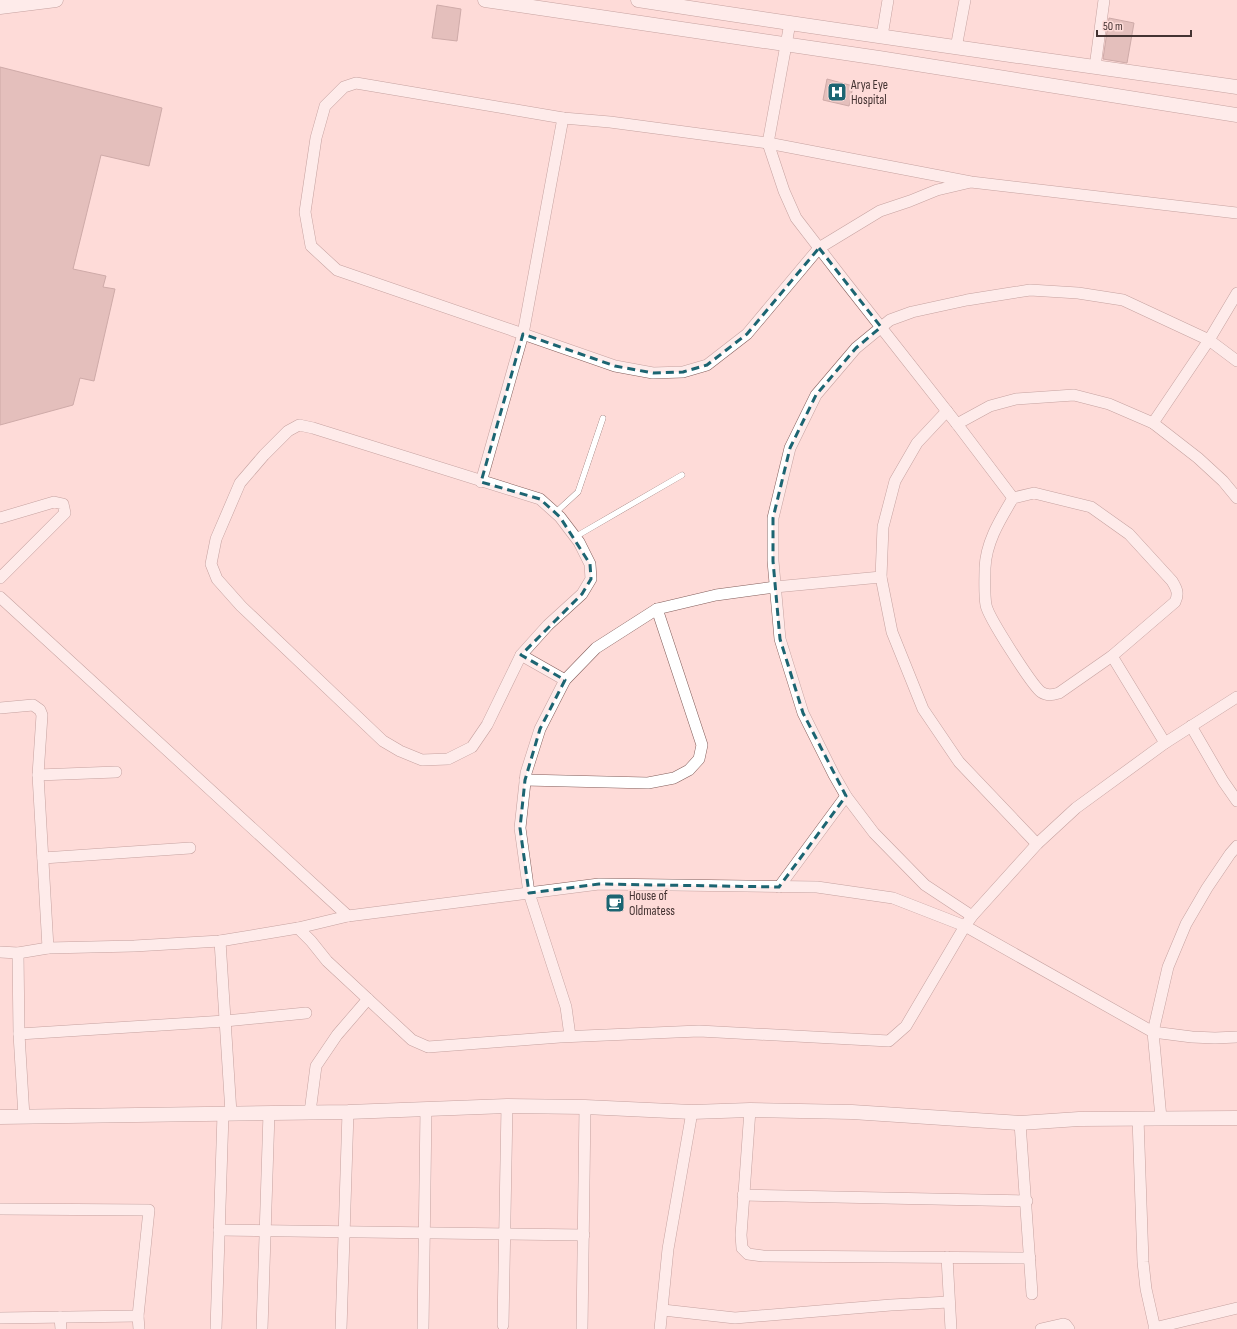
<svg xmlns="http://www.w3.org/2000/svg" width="1237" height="1329" font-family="'Sofia Sans Condensed',sans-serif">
<rect width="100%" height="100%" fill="#fedbd8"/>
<g fill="#c59d99" stroke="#96706d">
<polygon points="437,5 461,9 457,41 432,38"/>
<polygon points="1109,18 1134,23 1127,63 1103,59"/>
<polygon points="0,67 162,108 149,166 101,155 73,269 106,276 103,287 115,289 94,381 80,378 73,405 0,425"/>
<polygon points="827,79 853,86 849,106 823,100"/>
</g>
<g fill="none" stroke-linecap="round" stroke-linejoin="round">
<defs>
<g id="service">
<polyline points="555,513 578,492 603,418"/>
<polyline points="575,537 682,475"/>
</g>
<g id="minor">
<polyline points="790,23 768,143 784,191 796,218 843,279 957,424 1013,498"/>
<polyline points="882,36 888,0"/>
<polyline points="956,48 965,0"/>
<polyline points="1095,67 1104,0"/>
<polyline points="971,182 937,190 910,201 880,211 819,248 747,334 707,365 683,372 653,373 615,366 523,334 337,270 311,246 305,212 316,138 325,106 344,87 356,83 563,118 610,122 768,143 971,182 1237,213"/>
<polyline points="947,411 917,443 895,481 883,527 881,577 892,632 923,709 959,762 1037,844"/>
<polyline points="1153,423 1209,340 1237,293"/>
<polyline points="957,424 990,406 1016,399 1074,395 1109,404 1153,423 1198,458 1223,481 1237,498"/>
<polygon points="299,425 313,428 540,499 560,517 579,542 590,564 591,579 582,594 548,625 521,655 487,725 472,747 448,759 422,760 400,751 383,741 241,606 217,579 211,564 216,539 240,483 264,455 288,431"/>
<polyline points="481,482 523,334 563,118"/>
<path d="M1034 493 1091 507 1129 534 1172 581C1177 589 1179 594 1175 602L1112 656 1059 693C1052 695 1047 696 1041 692 1032 685 988 617 986 605 984 594 985 579 985 568 986 542 1000 520 1013 498Z"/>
<polyline points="0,518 54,502 63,504 65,513 0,578"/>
<polyline points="0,597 348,916"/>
<polyline points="521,655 565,680"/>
<polyline points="1112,656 1165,743"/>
<polyline points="0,708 33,705 40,710 42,715 38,775 48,948"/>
<polyline points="1191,726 1223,781 1237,801"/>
<polyline points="38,775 116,772"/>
<polyline points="525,780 648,783 674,778 689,770 699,759 702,745 657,609"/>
<polyline points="43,858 190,848"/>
<polyline points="779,887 846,796"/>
<polyline points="972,916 925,885 874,833 846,796 834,775 803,713 780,639 773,561 773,518 790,448 816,395 856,348 890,320 912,312 967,300 1030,290 1078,293 1123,300 1209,340 1237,361"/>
<polyline points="298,928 311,941 327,961 412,1040 428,1047 560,1037 699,1031 889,1041 906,1026 965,926 972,916 1037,844 1076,808 1165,743 1237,697"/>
<polyline points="220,941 231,1113"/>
<polyline points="0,952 18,953 48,948 134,946 220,941 298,928 348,916 599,884 817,887 893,898 965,926 1153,1032 1192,1037 1215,1038 1237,1037"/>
<polyline points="18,953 19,1034 24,1117"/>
<polyline points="19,1034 225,1021 306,1013"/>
<polyline points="570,1036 566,1007 529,893 520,828 526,773 540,729 565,680 596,648 657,609 716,595 775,587 881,577"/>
<polyline points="750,1110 741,1235 742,1248 748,1254 763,1256 1030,1258"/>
<polyline points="310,1112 316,1066 337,1035 368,999"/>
<polyline points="1138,1118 1143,1262 1146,1289 1155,1329"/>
<polyline points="1161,1118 1153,1032 1168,967 1186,924 1207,888 1230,854 1237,846"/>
<polyline points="1020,1123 1032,1294"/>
<polyline points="743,1195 1027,1201"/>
<polyline points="0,1209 149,1210 138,1316 139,1329"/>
<polyline points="219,1230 584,1235"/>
<polyline points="947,1257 951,1329"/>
<polyline points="663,1310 735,1318 891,1305 949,1302"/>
<polyline points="60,1317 61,1329"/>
<polyline points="0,1318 138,1316"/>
<polyline points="503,1325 507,1106"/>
<polyline points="1154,1328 1237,1308"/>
<polyline points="216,1329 223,1114"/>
<polyline points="262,1329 269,1113"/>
<polyline points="341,1329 348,1112"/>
<polyline points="423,1329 426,1109"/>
<polyline points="582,1329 585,1107"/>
<polyline points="660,1329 668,1249 692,1112"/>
<polyline points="1041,1329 1063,1324 1066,1325 1069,1329"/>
</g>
<g id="tertiary">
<polyline points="485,0 879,58 1237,115"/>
<path d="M638 0C837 31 1037 59 1237 87"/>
<polyline points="0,7 56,0"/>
<polyline points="0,1117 348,1112 507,1106 585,1107 692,1112 750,1110 852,1112 1020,1123 1079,1119 1237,1118"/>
</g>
</defs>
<use href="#service" stroke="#835e5b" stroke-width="6"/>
<use href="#minor" stroke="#835e5b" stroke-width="12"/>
<use href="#tertiary" stroke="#835e5b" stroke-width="15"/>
<use href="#service" stroke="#fff" stroke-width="5.5"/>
<use href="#minor" stroke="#fff" stroke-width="11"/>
<use href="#tertiary" stroke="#fff" stroke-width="14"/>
</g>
<path d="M0 0H1237V1329H0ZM819 248 881 327 856 348 816 395 790 448 773 518V561L780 639 803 713 846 796 779 887 599 884 529 893 520 828 525 780 540 729 565 680 521 655 582 594 591 579 590 564 560 517 540 499 481 482 523 334 615 366 653 373 683 372 707 365 747 334Z" fill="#fedbd8" fill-opacity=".55" fill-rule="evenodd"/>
<path fill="none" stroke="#1c6572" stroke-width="3" stroke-dasharray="8 5" stroke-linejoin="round" d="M819 248 881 327 856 348 816 395 790 448 773 518V561L780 639 803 713 846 796 779 887 599 884 529 893 520 828 525 780 540 729 565 680 521 655 582 594 591 579 590 564 560 517 540 499 481 482 523 334 615 366 653 373 683 372 707 365 747 334Z"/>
<defs>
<symbol id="hospital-square" viewBox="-11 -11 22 22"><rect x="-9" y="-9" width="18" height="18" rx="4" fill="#1c6572" stroke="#fedbd8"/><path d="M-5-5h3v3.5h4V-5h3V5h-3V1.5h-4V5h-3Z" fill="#fff"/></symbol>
<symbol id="cafe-square" viewBox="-11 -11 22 22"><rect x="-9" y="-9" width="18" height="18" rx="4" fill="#1c6572" stroke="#fedbd8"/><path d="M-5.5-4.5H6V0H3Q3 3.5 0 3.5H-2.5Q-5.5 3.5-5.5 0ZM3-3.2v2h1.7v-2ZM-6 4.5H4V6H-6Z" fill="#fff"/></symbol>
</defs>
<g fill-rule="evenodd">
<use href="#hospital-square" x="826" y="81" width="22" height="22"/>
<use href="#cafe-square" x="604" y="892" width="22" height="22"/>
</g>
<g text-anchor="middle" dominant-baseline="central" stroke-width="4" stroke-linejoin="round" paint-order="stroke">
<g font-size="13" fill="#443332" stroke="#fedbd8" text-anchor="start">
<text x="851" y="85">Arya Eye<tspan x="851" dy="15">Hospital</tspan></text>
<text x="629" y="896">House of<tspan x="629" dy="15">Oldmatess</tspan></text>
</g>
</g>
<path d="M1097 30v6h94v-6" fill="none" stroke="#443332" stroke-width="2"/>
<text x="1103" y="30" font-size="12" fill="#443332" stroke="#fedbd8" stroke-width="3" paint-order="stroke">50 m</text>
</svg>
